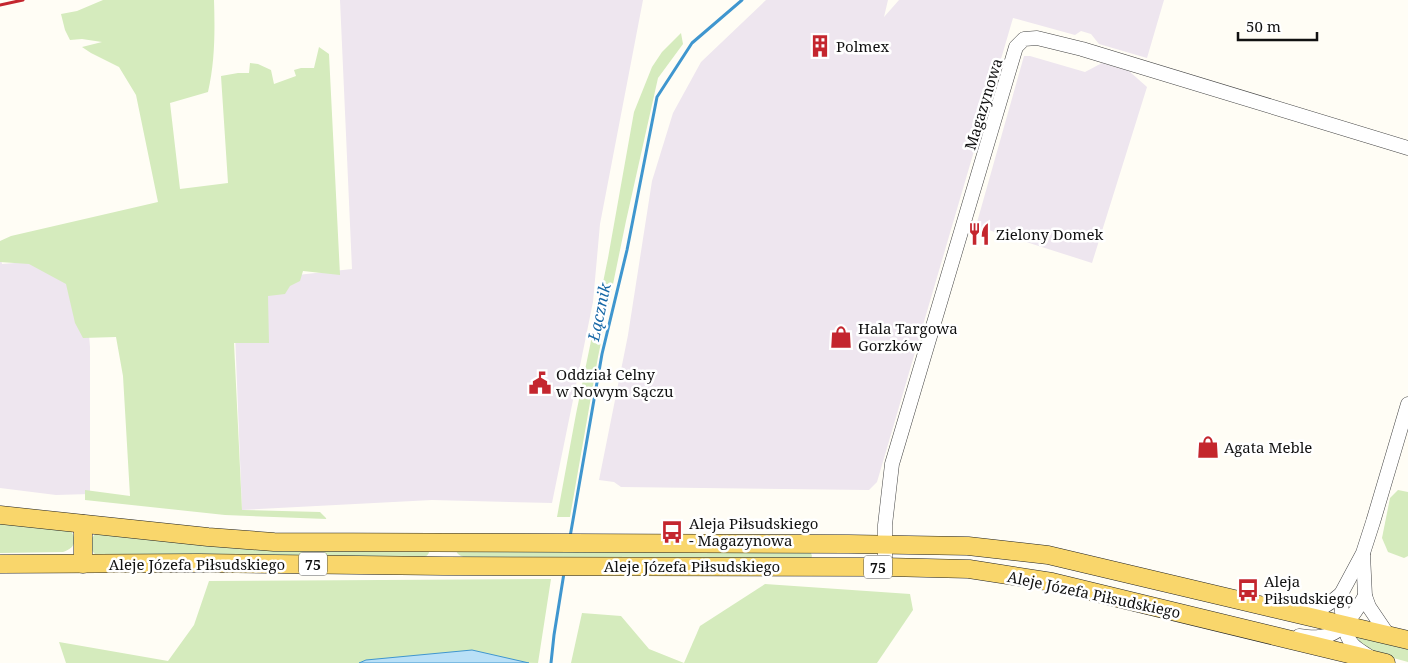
<svg xmlns="http://www.w3.org/2000/svg" width="1408" height="663" font-family="'Noto Serif',serif">
<rect width="100%" height="100%" fill="#fffdf5"/>
<g fill="#eee6ef">
<polygon points="340,0 643,0 600,224 593,302 552,503 432,500 242,510 233,282 352,269"/>
<polygon points="766,0 888,0 884,17 899,0 1164,0 1147,58 1099,44 1091,34 1081,31 1075,35 1013,18 877,482 869,490 621,487 614,482 599,480 628,335 652,181 673,113 701,62"/>
<polygon points="1024,56 1030,56 1085,72 1102,63 1129,71 1147,87 1092,263 976,226"/>
<polygon points="82,245 90,347 90,494 56,495 0,488 0,255 2,264 15,263"/>
</g>
<g fill="#d5ebbd">
<path d="M103 0H214C215 31 215 62 208 92L170 103 180 189 228 183 221 76 238 73H249L250 63 258 64 271 70 274 84 296 76 294 70 301 68H314L319 47 329 54 340 275 303 271 300 281 290 286 285 294 268 296 269 343H234L242 510 320 512 327 519 225 515 85 500V490L130 496 123 376 116 337 83 338 75 323 66 284 29 264 0 262V241L11 236 158 202 136 95 119 67 91 53 82 47 102 42 82 39 70 40 65 30 61 14 77 11Z"/>
<polygon points="681,33 683,44 658,78 626,221 598,357 570,517 557,517 576,414 608,258 634,112 652,67 662,52"/>
<polygon points="1398,490 1408,492 1408,556 1404,558 1388,552 1382,538 1390,498"/>
<path d="M0 521 70 530C78 540 75 548 63 552L0 553Z"/>
<path d="M96 533 430 549C429 555 426 557 421 558L100 557C90 552 92 549 91 539Z"/>
<path d="M456 550 809 551 811 553 812 556 811 559H469C464 557 457 556 456 550Z"/>
<polygon points="551,579 538,663 367,660 359,663 66,663 59,642 168,661 194,625 209,581"/>
<polygon points="765,584 910,594 913,610 877,663 684,663 700,626"/>
<polygon points="582,613 621,616 649,649 684,663 571,663"/>
<polygon points="1354,634 1408,647 1408,662 1375,653 1360,645"/>
</g>
<polygon fill="#b9e0f7" stroke="#3f96cf" points="472,650 529,663 359,663 366,660"/>
<g fill="none" stroke-linecap="round" stroke-linejoin="round">
<g stroke="#3f96cf" stroke-width="3">
<polyline points="570,537 602,354 627,250 657,97 692,43 742,0"/>
<polyline points="551,663 554,635 564,573"/>
</g>
<defs>
<g id="minor">
<polyline points="1363,554 1365,596 1369,607 1388,635"/>
<polyline points="885,567 885,525 892,464 1016,47 1024,39 1037,38 1082,49 1408,148"/>
<path d="M1341 594C1341 608 1343 635 1353 645 1358 650 1364 653 1370 657"/>
<path d="M1299 611C1303 611 1308 612 1312 611 1323 609 1333 601 1341 594L1363 553 1373 522 1408 404"/>
<path d="M1299 636C1306 637 1313 638 1319 637 1341 636 1355 613 1365 596"/>
</g>
<g id="major">
<polyline points="0,515 208,537 274,542 849,544 968,546 1048,555 1408,640"/>
<polyline points="0,564 199,563 443,566 885,567 969,569 1052,582 1386,663"/>
<polyline points="83,564 83,524"/>
</g>
</defs>
<use href="#minor" stroke="#444" stroke-width="15"/>
<use href="#major" stroke="#222" stroke-width="19"/>
<use href="#minor" stroke="#fff" stroke-width="14"/>
<use href="#major" stroke="#f9d66b" stroke-width="18"/>
<polyline stroke="#c4262e" stroke-width="3" points="0,5 23,0"/>
</g>
<defs>
<symbol id="building-bare" viewBox="-9 -9 18 18"><path d="M-4-6H4V6H1V3H-1V6H-4ZM-2.5-4.3h1.7v1.8h-1.7ZM.8-4.3h1.7v1.8H.8ZM-2.5-1h1.7V.8h-1.7ZM.8-1h1.7V.8H.8Z" fill="#c4262e" stroke="#fff" stroke-width="2.5" paint-order="stroke"/></symbol>
<symbol id="restaurant-bare" viewBox="-9 -9 18 18"><path d="M-5-6h1v4h1v-4h1v4h1v-4h1v5L-1.5 .5V6h-2V.5L-5-1ZM5-6V6H3V1.5H1.5Q1.5-4 5-6Z" fill="#c4262e" stroke="#fff" stroke-width="2.5" paint-order="stroke"/></symbol>
<symbol id="shop-bare" viewBox="-9 -9 18 18"><path d="M-5-2.5h2.3a2.7 3.5 0 0 1 5.4 0H5L5.5 6h-11ZM-1.5-2.5h3a1.5 2.3 0 0 0-3 0Z" fill="#c4262e" stroke="#fff" stroke-width="2.5" paint-order="stroke"/></symbol>
<symbol id="civic-bare" viewBox="-9 -9 18 18"><path d="M-.6-6.5H3V-4.5H.6V-3L4-1V1h2V6H-6V1h2V-1L-.6-3ZM-1.2 2.5V6h2.4V2.5Z" fill="#c4262e" stroke="#fff" stroke-width="2.5" paint-order="stroke"/></symbol>
<symbol id="bus-bare" viewBox="-9 -9 18 18"><path d="M-5-6H5V4H4V6H2V4H-2V6H-4V4H-5ZM-3.5-4V0h7V-4ZM-3.5 1.2v1.5H-2V1.2ZM2 1.2v1.5H3.5V1.2Z" fill="#c4262e" stroke="#fff" stroke-width="2.5" paint-order="stroke"/></symbol>
</defs>
<g fill-rule="evenodd">
<use href="#building-bare" x="804" y="30" width="32" height="32"/>
<use href="#restaurant-bare" x="963" y="218" width="32" height="32"/>
<use href="#shop-bare" x="825" y="321" width="32" height="32"/>
<use href="#civic-bare" x="524" y="367" width="32" height="32"/>
<use href="#shop-bare" x="1192" y="431" width="32" height="32"/>
<use href="#bus-bare" x="656" y="516" width="32" height="32"/>
<use href="#bus-bare" x="1232" y="574" width="32" height="32"/>
</g>
<g text-anchor="middle" dominant-baseline="central" stroke-width="5" stroke-linejoin="round" paint-order="stroke">
<g fill="#fff" stroke="#585858" stroke-width="1">
<rect x="299" y="552.5" width="28" height="23" rx="4"/>
<rect x="864" y="555.5" width="28" height="23" rx="4"/>
</g>
<g font-size="14" font-weight="bold" fill="#111">
<text x="313" y="564">75</text>
<text x="878" y="567">75</text>
</g>
<g font-size="15" fill="#111" stroke="#fff" text-anchor="start">
<text x="836" y="46">Polmex</text>
<text x="996" y="234">Zielony Domek</text>
<text x="858" y="328">Hala Targowa<tspan x="858" dy="17">Gorzków</tspan></text>
<text x="556" y="374">Oddział Celny<tspan x="556" dy="17">w Nowym Sączu</tspan></text>
<text x="1224" y="447">Agata Meble</text>
<text x="689" y="523">Aleja Piłsudskiego<tspan x="689" dy="17">- Magazynowa</tspan></text>
<text x="1264" y="581">Aleja<tspan x="1264" dy="17">Piłsudskiego</tspan></text>
</g>
<g font-size="15" fill="#111" stroke="#fff">
<text transform="translate(983 104) rotate(-73)">Magazynowa</text>
<text x="197" y="564">Aleje Józefa Piłsudskiego</text>
<text x="692" y="566">Aleje Józefa Piłsudskiego</text>
<text transform="translate(1094 594) rotate(12)">Aleje Józefa Piłsudskiego</text>
</g>
<g font-size="16" font-style="italic" fill="#1768a6" stroke="#fff">
<text transform="translate(599 312) rotate(-78)">Łącznik</text>
</g>
</g>
<path d="M1238 32v8h79v-8" fill="none" stroke="#111111" stroke-width="2.5"/>
<text x="1246" y="32" font-size="15" fill="#111111" stroke="#ffffff" stroke-width="4" paint-order="stroke">50 m</text>
</svg>
